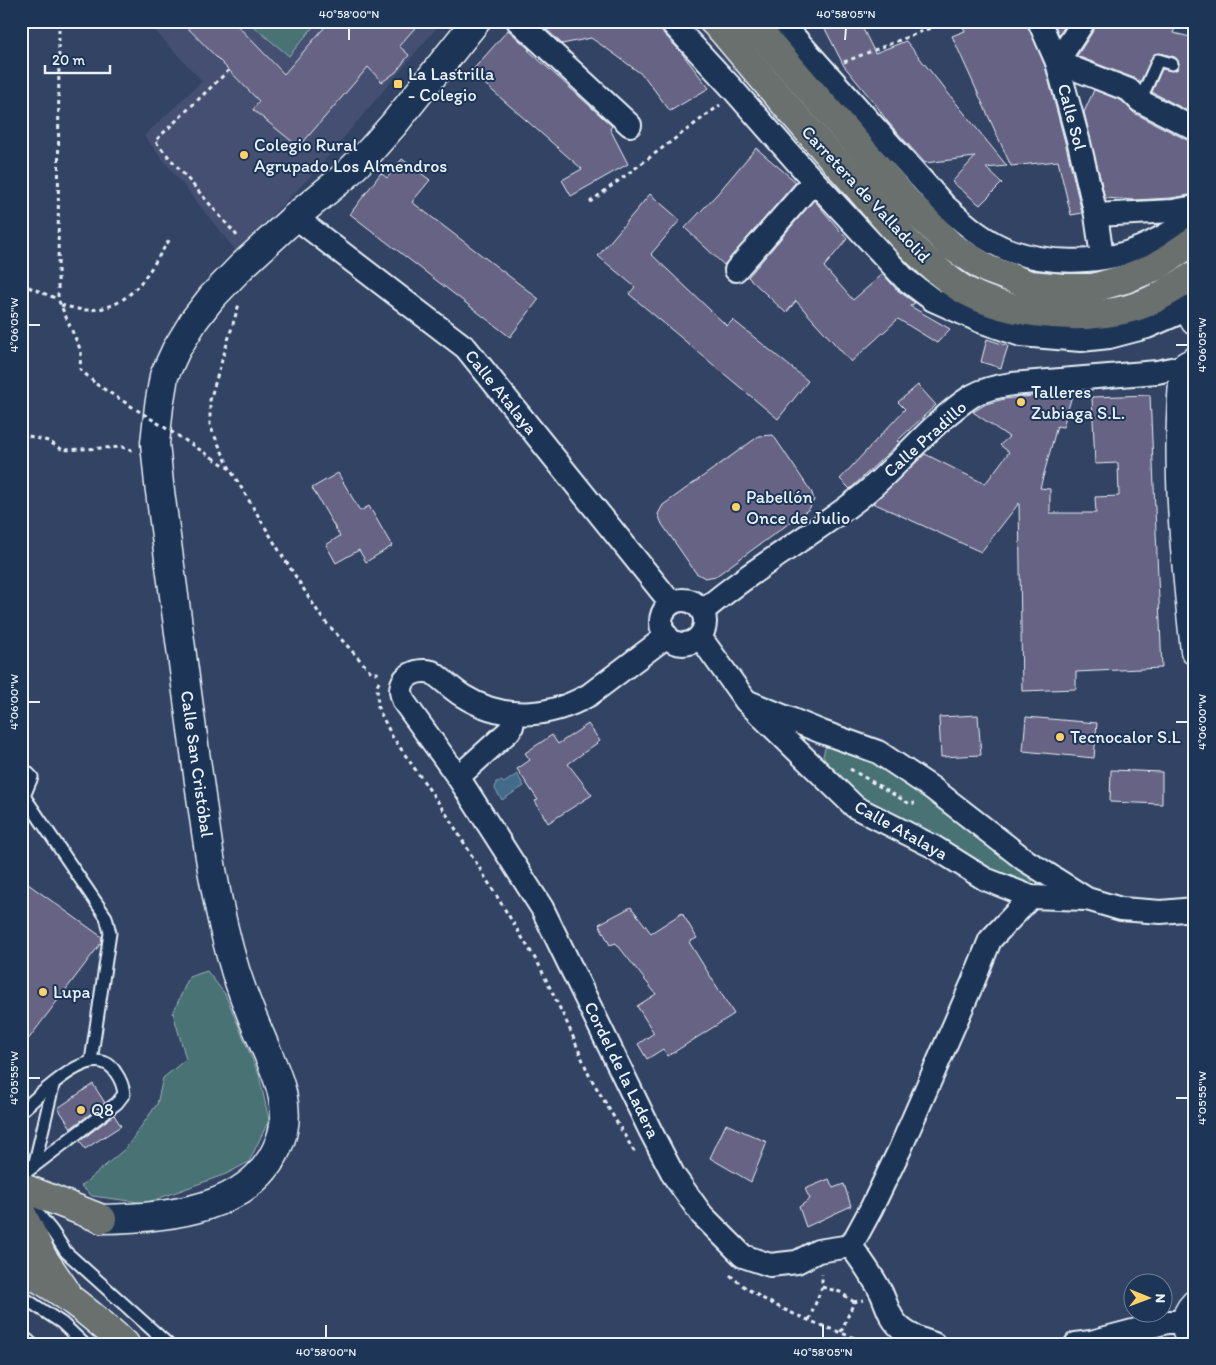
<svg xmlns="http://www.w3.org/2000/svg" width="1216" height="1365" font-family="Itim,sans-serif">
<rect width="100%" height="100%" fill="#334364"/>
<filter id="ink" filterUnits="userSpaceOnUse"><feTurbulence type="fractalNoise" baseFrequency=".02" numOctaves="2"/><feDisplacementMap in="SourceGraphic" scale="10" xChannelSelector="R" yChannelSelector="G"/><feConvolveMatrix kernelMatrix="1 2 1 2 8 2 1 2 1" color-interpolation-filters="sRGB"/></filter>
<g filter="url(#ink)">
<polygon fill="#455071" points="146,21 435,21 439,25 313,174 236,251 144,136 202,81"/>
<g fill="#4a7275" stroke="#99b2b6">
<polygon points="247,21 318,21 289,56"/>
<polygon points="831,743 877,758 1033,876 1032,882 1026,885 1021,884 860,799 827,765 823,756 825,748"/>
<polygon points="207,971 225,994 259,1075 269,1120 249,1162 226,1174 146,1203 92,1196 81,1186 126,1148 157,1104 163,1078 186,1059 173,1013 189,977"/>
</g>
<polygon fill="#426b89" stroke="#84a1b5" points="517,774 524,786 502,800 495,789 496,782 501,781 504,783"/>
<g fill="#666484" stroke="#e8f1f8">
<polygon points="181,21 233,21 284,74 330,21 421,21 399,46 409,55 396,72 382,82 368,67 299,147 253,110 259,101"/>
<polygon points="538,21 648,21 660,30 680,51 709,88 670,111 644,76 613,53 591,38 562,44"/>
<polygon points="821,21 859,21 875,53 906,41 1007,166 986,168 1002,183 980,205 952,182 975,157 925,163 887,121 876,105 844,66"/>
<polygon points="960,21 1026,21 1045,66 1066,146 1082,213 1071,215 1058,161 1011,166 952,36 965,31"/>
<polygon points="1053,21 1068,21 1059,35"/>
<polygon points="1097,21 1178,21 1173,33 1195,38 1195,98 1191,97 1188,111 1152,92 1162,69 1173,71 1178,69 1179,63 1175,57 1160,53 1154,54 1140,82 1134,78 1077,56 1095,28"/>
<polygon points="508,30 530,50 528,50 612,126 610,129 628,164 571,196 562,180 582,169 471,72"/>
<polygon points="1094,90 1122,101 1134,113 1189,141 1195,142 1195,194 1171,198 1134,200 1105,198 1084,112"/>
<polygon points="756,148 796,182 724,265 685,228 718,193"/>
<polygon points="402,159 430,180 412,202 539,299 510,337 350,214 381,173 387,178"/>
<polygon points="650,194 680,220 651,254 727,326 733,320 808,381 778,419 629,294 635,287 598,256"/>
<polygon points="814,200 847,239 824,267 853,300 883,274 897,290 915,303 910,306 950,329 937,343 898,319 851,362 796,301 786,313 748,277"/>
<polygon points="987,339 1008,346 1001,368 981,362"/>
<polygon points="918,385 936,405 897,441 900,442 850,489 840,479 905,409 898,402"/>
<polygon points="1071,392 1073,392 1063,427 1057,426 1040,488 1050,489 1050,513 1096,513 1095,497 1119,496 1118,463 1095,464 1092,397 1150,395 1162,668 1076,672 1076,689 1022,691 1019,503 981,552 873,503 925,454 985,484 1009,452 1000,445 1009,437 973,412 986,404 1004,399"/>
<polygon points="773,435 812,493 814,500 809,509 716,576 705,578 696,573 662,524 658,514 663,505 759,436"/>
<polygon points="338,473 360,511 369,506 392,546 366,562 359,550 336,563 326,545 340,536 312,488"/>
<polygon points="978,715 981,755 941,757 939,717"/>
<polygon points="1026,717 1097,723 1094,758 1023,751"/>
<polygon points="588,724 600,741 568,764 592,795 548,823 535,801 538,800 517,769 530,760 525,753 552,735 558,744"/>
<polygon points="1111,770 1162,772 1162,804 1110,802"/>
<polygon points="21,879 102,937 101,943 21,1049"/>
<polygon points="631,907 651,933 682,913 697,938 689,942 734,1014 668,1056 663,1049 647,1059 638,1044 654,1033 637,1006 656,994 616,943 610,945 599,924"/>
<polygon points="93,1084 105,1103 71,1128 58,1108"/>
<polygon points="114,1115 121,1126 85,1149 80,1141"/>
<polygon points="726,1124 767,1142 751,1182 710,1158"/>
<polygon points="829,1179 833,1188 844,1184 851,1206 806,1227 799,1207 810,1199 805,1189"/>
</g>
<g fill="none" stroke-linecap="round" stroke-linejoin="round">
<defs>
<g id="service">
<polyline points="1140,101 1158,60 1172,64"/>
<polyline points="21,766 32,777 24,796 106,917 110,933 91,1061"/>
<path d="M21 1111C41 1095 95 1037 116 1073 121 1080 123 1085 124 1094L117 1103 21 1176"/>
<polyline points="34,1166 53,1086"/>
<polyline points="26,1199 52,1231 66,1252 168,1344"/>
<polyline points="21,1296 62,1323 84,1344"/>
<polyline points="21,1334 32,1344"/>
</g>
<g id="minor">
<polyline points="518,21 630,125"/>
<polyline points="670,21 731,87 804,170 905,279 933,300 980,321 1021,335 1081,340 1109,337 1147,327 1195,306"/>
<path d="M780 21 945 206C965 224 985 242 1011 251 1050 265 1104 264 1142 247 1161 239 1178 228 1195 217"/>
<polyline points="1039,21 1057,62 1079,143 1096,215 1102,257"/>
<polyline points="1084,21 1057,62 1129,90 1140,101 1195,129"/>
<polyline points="1096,215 1173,211 1195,207"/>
<polyline points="295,217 466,348 671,603"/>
<polyline points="736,270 814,181"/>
<circle cx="683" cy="622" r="22"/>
<path d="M703 611C752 569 808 538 858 499 898 468 929 424 972 396 984 389 998 386 1012 384L1157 372 1186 366"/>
<path d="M667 636 589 695C549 718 503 721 463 696 452 689 443 680 432 672 418 669 402 674 401 690 401 694 403 699 404 702L458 777 542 908 651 1132 674 1176 702 1215 743 1256 770 1265 797 1262 818 1251 851 1246C862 1261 872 1275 881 1292 887 1305 890 1320 902 1329 911 1337 923 1340 934 1344"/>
<polyline points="700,637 746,701 855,807 934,847 985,879 1031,897 1086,899"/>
<polyline points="746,701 822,732 878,752 932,788 1025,860 1087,899 1121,909 1161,912 1195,909"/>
<polyline points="458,777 509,731 512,726 514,714"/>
<polyline points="851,1246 871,1209 900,1149 973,982 990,940 1031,897"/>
<polyline points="1076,1344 1091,1342 1167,1322 1179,1322 1186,1326"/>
</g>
<g id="tertiary">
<polyline points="1189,310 1195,321"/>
<path d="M1195 361 1186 366 1184 371C1175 464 1185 558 1195 651"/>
<path d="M1193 1344C1184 1331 1183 1316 1195 1304"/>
</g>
<path id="secondary" d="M102 1219C165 1218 255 1211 280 1141 294 1104 274 1069 260 1035 251 1015 243 994 236 973 214 902 205 826 195 752 183 663 171 573 159 484L155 443 159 406 164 376 176 350 195 319 212 297 242 266 295 217 345 176 371 150 394 124 476 21"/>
<g id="trunk">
<path d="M713 21 722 30C764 80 807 130 851 179 883 215 913 253 952 282 995 314 1076 322 1128 309 1152 303 1174 288 1195 275"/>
<polyline points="750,21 909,204 951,246 987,269 1030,285 1064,288 1093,288 1125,279 1157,266 1195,240"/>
<polyline points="21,1187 102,1219"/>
<polyline points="21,1212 43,1258 65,1290"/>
<path d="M21 1269C61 1288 92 1316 125 1344"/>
</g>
</defs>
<use href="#service" stroke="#e8f1f8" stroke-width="15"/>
<use href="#minor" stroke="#e8f1f8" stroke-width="26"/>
<use href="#tertiary" stroke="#e8f1f8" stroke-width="31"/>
<use href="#secondary" stroke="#e8f1f8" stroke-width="31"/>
<use href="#trunk" stroke="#e8f1f8" stroke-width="31"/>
<g stroke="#e8f1f8" stroke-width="3" stroke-dasharray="4 4" stroke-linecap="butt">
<polyline points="59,21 58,299 81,351 80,369 96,384"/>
<polyline points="844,62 948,21"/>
<polyline points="229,70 155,141 239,238"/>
<polyline points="590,202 720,105"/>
<polyline points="21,284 58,299"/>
<path d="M61 305C69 307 77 309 84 310 132 311 147 273 170 239"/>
<polyline points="21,434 48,441 63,450 122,447 132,450"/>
<polyline points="213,458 230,469 280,552 322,618 371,672 382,674"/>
<polyline points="230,469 210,426 210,400 239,304"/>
<polyline points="379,682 377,686 378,708 392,736 447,815 539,965 568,1025 589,1075 635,1153"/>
<polyline points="850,769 910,804 915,803"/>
<path d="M730 1275C766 1308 825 1326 870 1344"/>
<polyline points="822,1287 840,1292 854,1302"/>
<polyline points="809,1320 822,1287 822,1274"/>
<polyline points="841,1332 854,1302 863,1300"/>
</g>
<use href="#service" stroke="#1d3557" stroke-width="11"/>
<use href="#minor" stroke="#1d3557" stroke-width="22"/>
<use href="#tertiary" stroke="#1d3557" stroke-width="28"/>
<use href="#secondary" stroke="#1d3557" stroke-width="28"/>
<use href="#trunk" stroke="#6a706d" stroke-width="28"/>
<polyline stroke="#e8f1f8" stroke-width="3" stroke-dasharray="4 4" stroke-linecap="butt" points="96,384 213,458"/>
</g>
</g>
<path fill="none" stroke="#e8f1f8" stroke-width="2" d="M349 40V28M845 40 846 28M28 325H40M1176 345H1188M28 702H40M1176 722H1188M28 1078H40M1176 1098H1188M326 1338V1325M823 1338V1325"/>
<g fill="#ffd166" stroke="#1d3557" stroke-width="2">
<rect x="393" y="79" width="10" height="10" rx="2.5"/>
<circle cx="244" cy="155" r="5"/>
<circle cx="1021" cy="402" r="5"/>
<circle cx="736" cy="507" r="5"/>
<circle cx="1060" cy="737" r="5"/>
<circle cx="43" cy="992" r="5"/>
<circle cx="81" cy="1110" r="5"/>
</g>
<g text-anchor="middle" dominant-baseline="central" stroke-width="4" stroke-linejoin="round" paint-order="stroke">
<g font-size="18" fill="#e8f1f8" stroke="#1d3557" text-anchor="start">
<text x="408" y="74">La Lastrilla<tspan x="408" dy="21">- Colegio</tspan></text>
<text x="254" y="145">Colegio Rural<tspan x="254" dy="21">Agrupado Los Almendros</tspan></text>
<text x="1031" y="392">Talleres<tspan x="1031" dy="21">Zubiaga S.L.</tspan></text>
<text x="746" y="497">Pabellón<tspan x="746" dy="21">Once de Julio</tspan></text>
<text x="1070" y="737">Tecnocalor S.L</text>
<text x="53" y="992">Lupa</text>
<text x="91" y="1110">Q8</text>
</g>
<g font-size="18" fill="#e8f1f8" stroke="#1d3557">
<text transform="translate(1072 117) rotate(75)">Calle Sol</text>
<text transform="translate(866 194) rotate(47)">Carretera de Valladolid</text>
<text transform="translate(501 392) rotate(51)">Calle Atalaya</text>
<text transform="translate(925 439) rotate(-42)">Calle Pradillo</text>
<text transform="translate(197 764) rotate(82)">Calle San Cristóbal</text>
<text transform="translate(901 830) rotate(29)">Calle Atalaya</text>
<text transform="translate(622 1070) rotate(64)">Cordel de la Ladera</text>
</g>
</g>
<rect width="1216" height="1365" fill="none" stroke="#1d3557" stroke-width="55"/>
<g transform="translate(1148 1298) rotate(91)"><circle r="24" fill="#1d3557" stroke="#6e8097"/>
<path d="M0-4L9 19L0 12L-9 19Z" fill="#ffd166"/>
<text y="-8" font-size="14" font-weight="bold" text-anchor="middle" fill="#e8f1f8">N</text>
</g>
<path d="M45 65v8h65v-8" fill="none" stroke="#e8f1f8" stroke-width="2.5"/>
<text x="52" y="65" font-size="15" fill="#e8f1f8" stroke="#1d3557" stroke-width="4" paint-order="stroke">20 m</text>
<rect x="28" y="28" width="1160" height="1310" fill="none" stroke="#e8f1f8" stroke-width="2"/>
<g font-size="12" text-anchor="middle" fill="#e8f1f8">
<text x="349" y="18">40°58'00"N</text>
<text x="846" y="18">40°58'05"N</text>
<text transform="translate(14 325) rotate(-90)" y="4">4°06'05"W</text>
<text transform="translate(1202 345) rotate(-90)" y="4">4°06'05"W</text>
<text transform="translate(14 702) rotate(-90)" y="4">4°06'00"W</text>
<text transform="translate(1202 722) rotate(-90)" y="4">4°06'00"W</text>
<text transform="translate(14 1078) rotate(-90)" y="4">4°05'55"W</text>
<text transform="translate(1202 1098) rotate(-90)" y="4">4°05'55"W</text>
<text x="326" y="1356">40°58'00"N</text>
<text x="823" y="1356">40°58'05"N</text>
</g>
</svg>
